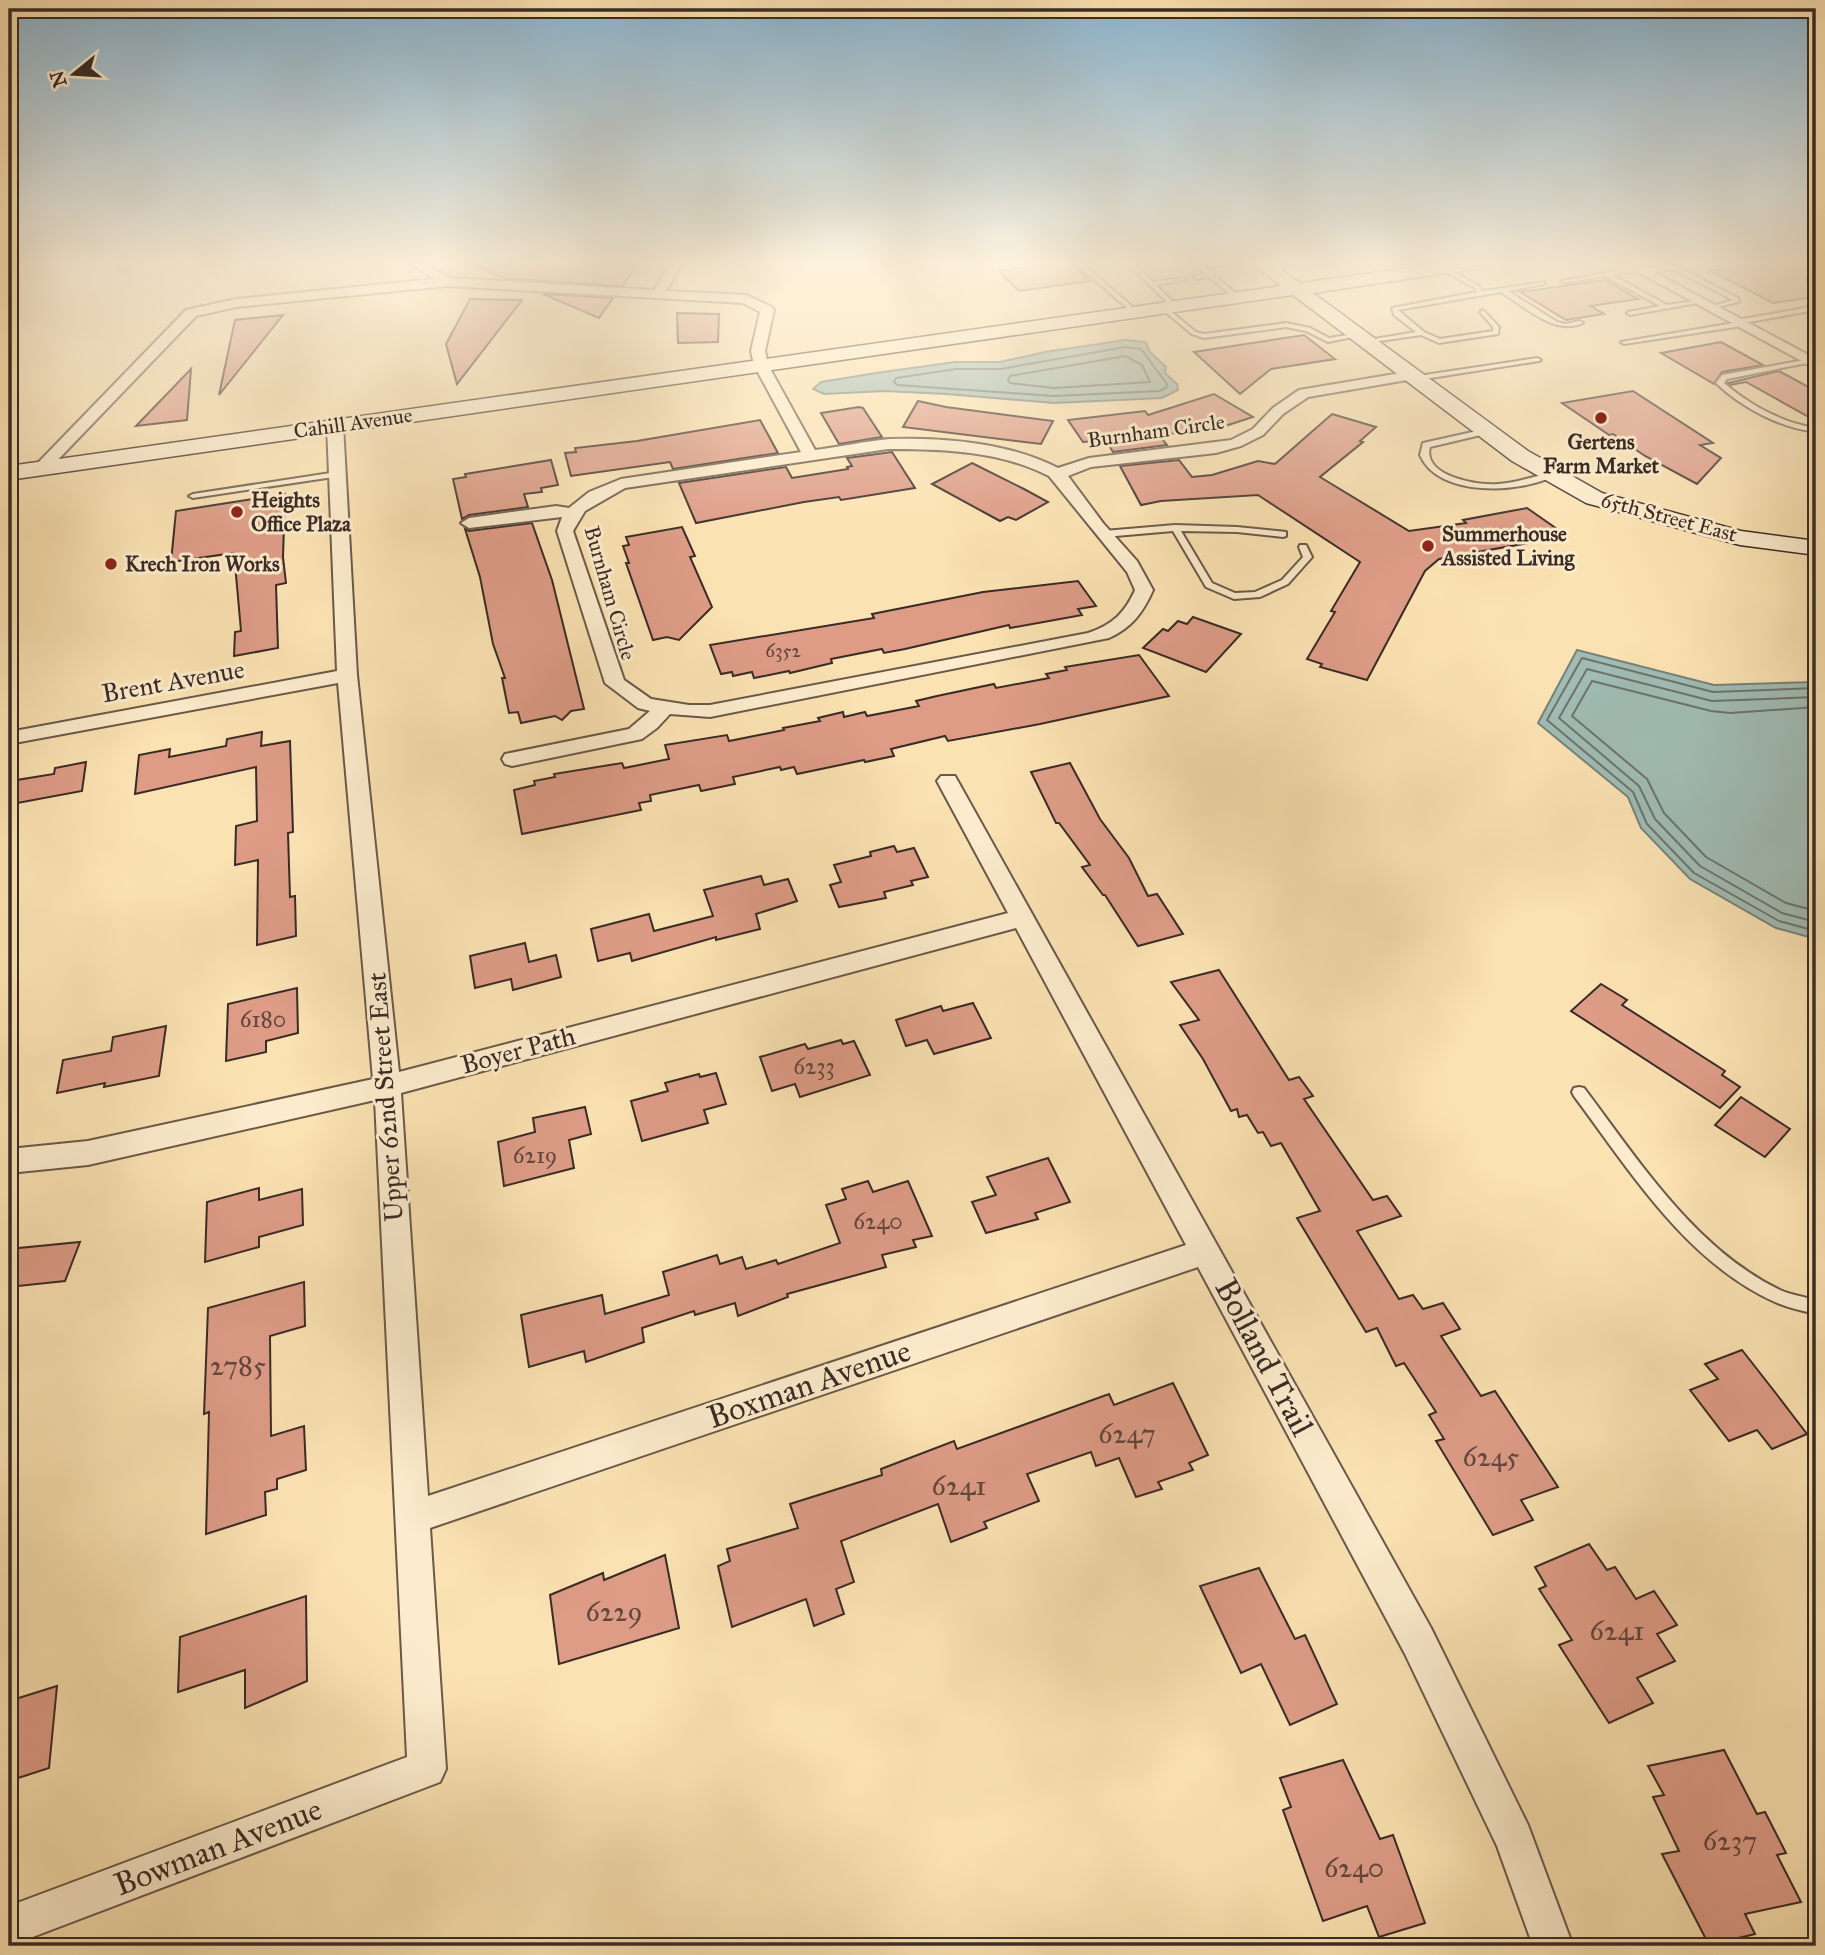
<svg xmlns="http://www.w3.org/2000/svg" width="1825" height="1955" font-family="'IM FELL Great Primer',serif">
<rect width="100%" height="100%" fill="#fbe2b2"/>
<filter id="stains"><feTurbulence type="fractalNoise" baseFrequency=".00286" numOctaves="4"/><feColorMatrix values="0 0 0 0 .2 0 0 0 0 .09 0 0 0 0 .02 0 0 0 .5 -.17"/></filter>
<radialGradient id="worn" r=".72"><stop offset=".6" stop-color="#630" stop-opacity="0"/><stop offset="1" stop-color="#630" stop-opacity=".3"/></radialGradient>
<g fill="#a0bcb4" stroke="#77827b" stroke-width="2">
<polygon points="1125,340 1146,342 1149,351 1166,367 1165,373 1177,384 1178,390 1162,398 1054,403 946,394 885,391 824,394 813,389 821,382 876,373 955,362 1000,362 1045,352"/>
<polygon points="1577,650 1714,685 1816,682 1816,939 1776,928 1690,879 1641,828 1628,797 1538,723"/>
</g>
<g fill="none" stroke-linecap="round" stroke-linejoin="round">
<g stroke="#6c746d" stroke-width="2">
<polygon points="1125,347 1141,349 1167,384 1166,388 1159,391 1054,396 897,385 894,382 896,378 956,369 1001,369"/>
<polygon points="1125,356 1142,365 1150,382 1054,388 1010,383 1008,380 1010,376"/>
<polyline points="1816,688 1713,692 1582,658 1547,720 1633,792 1647,824 1694,873 1779,921 1816,931"/>
<polyline points="1816,697 1712,701 1587,669 1559,718 1639,786 1655,819 1700,866 1782,913 1816,922"/>
<polyline points="1816,707 1730,713 1711,711 1592,681 1572,716 1647,779 1664,813 1706,857 1786,903 1816,911"/>
</g>
</g>
<g fill="#de9c87" stroke="#392b26" stroke-width="2">
<polygon points="467,262 554,262 636,267 622,286 506,279"/>
<polygon points="1071,262 1090,281 1019,291 999,271"/>
<polygon points="1771,262 1816,262 1816,274 1810,275 1805,279 1809,283 1816,283 1816,297 1773,303 1711,271"/>
<polygon points="1605,280 1638,299 1591,306 1604,314 1566,320 1520,292"/>
<polygon points="543,294 613,298 599,318"/>
<polygon points="470,299 522,300 457,384 446,344"/>
<polygon points="677,313 719,314 718,342 678,343"/>
<polygon points="283,315 219,395 235,320"/>
<polygon points="1304,335 1335,359 1271,369 1240,394 1194,352"/>
<polygon points="1721,342 1763,365 1722,372 1714,384 1661,353"/>
<polygon points="191,369 187,420 136,426"/>
<polygon points="1779,371 1816,391 1816,421 1746,382 1730,385 1728,383"/>
<polygon points="1633,391 1713,443 1700,445 1721,458 1697,484 1645,456 1613,434 1609,435 1562,403"/>
<polygon points="1214,394 1253,417 1216,429 1159,435 1167,445 1113,452 1108,444 1097,445 1094,441 1083,442 1068,420 1145,411 1148,415"/>
<polygon points="918,401 946,407 1053,421 1041,444 903,427"/>
<polygon points="859,407 863,408 882,437 839,444 821,413"/>
<polygon points="1332,414 1376,427 1360,441 1363,442 1320,477 1409,531 1466,523 1463,520 1527,508 1567,536 1439,559 1425,571 1367,680 1320,667 1322,664 1307,659 1335,612 1331,611 1360,562 1258,495 1161,501 1141,505 1120,466 1179,460 1192,477 1212,475 1258,461 1275,464"/>
<polygon points="760,420 778,453 673,469 670,462 571,476 565,453 576,452 575,448 637,441"/>
<polygon points="892,452 915,488 841,500 839,497 804,502 696,523 679,483 786,467 792,478 848,469 847,467 852,466 847,458"/>
<polygon points="551,460 558,485 541,488 542,492 524,494 528,507 469,515 462,519 453,479 466,477 465,474"/>
<polygon points="972,463 1024,489 1048,502 1016,520 1008,517 1000,521 932,484"/>
<polygon points="285,494 283,557 286,583 276,585 278,648 234,656 235,632 241,631 234,553 171,562 176,511"/>
<polygon points="532,523 552,580 584,709 571,711 562,720 555,716 521,723 518,712 509,713 502,678 505,678 493,644 480,577 465,529 469,531"/>
<polygon points="682,527 695,556 690,557 712,607 679,640 667,637 653,640 626,563 629,563 623,546 629,545 626,537"/>
<polygon points="1078,581 1096,606 1078,609 1082,615 1010,628 1009,625 905,649 884,653 882,649 831,659 832,663 790,673 789,671 754,678 752,672 733,676 732,672 721,674 710,645 874,618 872,614 983,592"/>
<polygon points="1193,617 1241,634 1206,672 1143,648 1163,629 1168,631 1178,621 1187,624"/>
<polygon points="1139,655 1169,696 1040,724 948,741 945,736 891,749 894,756 865,762 864,760 797,774 794,767 781,770 780,767 733,777 735,784 701,791 699,785 650,795 651,801 639,803 641,810 522,834 514,790 535,785 534,781 555,777 554,774 622,763 624,768 669,759 665,745 727,735 729,741 784,730 783,728 820,721 818,718 843,712 844,717 865,712 867,716 919,706 916,701 937,696 994,684 996,688 1049,678 1046,674 1067,670 1065,667"/>
<polygon points="262,732 261,746 290,741 293,832 288,833 290,897 295,896 296,936 257,945 258,860 235,865 236,826 257,821 256,767 135,794 139,755 170,749 169,757 226,746 227,739"/>
<polygon points="86,762 82,791 12,804 17,780 54,774 55,768"/>
<polygon points="1070,763 1100,819 1129,858 1148,896 1157,894 1183,934 1138,946 1105,895 1103,895 1082,867 1090,865 1059,823 1056,823 1031,772"/>
<polygon points="894,846 897,852 914,848 928,877 911,881 913,885 884,892 886,898 839,907 830,885 841,882 834,865 871,856 870,852"/>
<polygon points="761,876 764,885 788,879 797,901 756,914 760,929 716,940 716,937 632,961 630,953 598,961 591,929 649,914 654,931 713,916 704,890"/>
<polygon points="525,943 529,962 556,955 561,977 513,990 511,979 475,988 470,956"/>
<polygon points="1219,970 1289,1080 1299,1077 1313,1096 1304,1099 1373,1200 1387,1196 1401,1216 1357,1231 1399,1299 1413,1295 1423,1309 1443,1303 1460,1329 1441,1336 1481,1396 1495,1391 1558,1487 1521,1500 1533,1520 1493,1535 1436,1441 1444,1439 1429,1415 1436,1412 1404,1363 1396,1366 1377,1328 1366,1332 1297,1218 1320,1211 1281,1143 1271,1146 1263,1132 1258,1133 1247,1115 1239,1117 1237,1109 1231,1111 1203,1059 1180,1025 1199,1020 1171,982"/>
<polygon points="1601,984 1627,1000 1622,1005 1725,1071 1722,1075 1740,1087 1720,1108 1571,1011"/>
<polygon points="297,988 298,1033 266,1041 266,1052 226,1061 228,1004"/>
<polygon points="973,1003 991,1038 934,1054 927,1040 906,1046 896,1020 941,1006 943,1011"/>
<polygon points="166,1026 159,1076 104,1087 105,1083 57,1093 63,1060 111,1051 113,1037"/>
<polygon points="841,1040 843,1044 854,1041 870,1075 800,1097 795,1084 772,1091 760,1057 805,1044 808,1049"/>
<polygon points="716,1073 726,1104 704,1110 708,1123 642,1141 631,1101 668,1091 665,1083 699,1074 700,1077"/>
<polygon points="1741,1097 1790,1129 1765,1157 1715,1125"/>
<polygon points="585,1107 591,1134 569,1140 574,1168 504,1186 498,1142 535,1132 533,1118"/>
<polygon points="1048,1158 1070,1202 1035,1213 1038,1219 986,1233 972,1202 996,1195 987,1177"/>
<polygon points="868,1181 873,1192 908,1181 932,1236 913,1240 916,1247 882,1255 886,1267 787,1294 788,1297 738,1316 735,1303 695,1315 694,1311 642,1328 644,1342 586,1362 584,1351 529,1367 521,1315 602,1295 605,1314 669,1295 663,1272 717,1255 720,1264 742,1257 746,1269 776,1260 778,1264 840,1243 826,1205 846,1199 842,1189"/>
<polygon points="259,1188 259,1200 302,1189 303,1225 259,1237 259,1247 205,1262 207,1202"/>
<polygon points="80,1242 65,1281 9,1287 9,1249"/>
<polygon points="304,1282 305,1326 270,1336 271,1436 304,1426 306,1470 277,1479 277,1489 265,1492 266,1515 206,1534 209,1412 204,1414 208,1308"/>
<polygon points="1742,1350 1778,1396 1807,1434 1772,1449 1757,1430 1729,1441 1690,1390 1718,1379 1705,1364"/>
<polygon points="1173,1383 1208,1455 1189,1463 1193,1470 1158,1482 1162,1489 1136,1497 1119,1458 1096,1466 1091,1452 1027,1474 1039,1501 984,1522 987,1528 951,1542 938,1504 841,1541 854,1582 836,1589 844,1614 814,1626 806,1599 732,1627 718,1566 730,1561 727,1549 798,1528 790,1504 882,1475 881,1469 954,1441 957,1449 1109,1394 1114,1405"/>
<polygon points="1589,1544 1607,1570 1615,1567 1636,1599 1654,1591 1677,1625 1657,1634 1675,1661 1637,1678 1653,1703 1609,1723 1559,1645 1572,1640 1539,1589 1546,1586 1535,1567"/>
<polygon points="665,1555 679,1628 559,1664 550,1595 603,1573 604,1580"/>
<polygon points="1259,1568 1295,1639 1305,1635 1337,1704 1290,1725 1261,1664 1241,1673 1200,1586"/>
<polygon points="306,1596 307,1681 245,1708 245,1670 178,1692 180,1637"/>
<polygon points="57,1686 49,1768 9,1781 9,1701"/>
<polygon points="1724,1750 1757,1814 1765,1812 1786,1853 1777,1855 1801,1902 1745,1914 1755,1934 1709,1945 1662,1854 1679,1851 1653,1797 1664,1795 1648,1766"/>
<polygon points="1343,1760 1380,1839 1393,1835 1425,1923 1379,1937 1367,1906 1323,1921 1283,1810 1291,1807 1280,1778"/>
</g>
<g fill="none" stroke-linecap="round" stroke-linejoin="round">
<defs>
<g id="lane">
<polygon points="1074,262 1081,262 1137,311 1137,313 1133,313"/>
<polygon points="1126,262 1133,262 1153,282 1184,278 1184,280 1156,285 1177,306 1177,308 1173,308"/>
<polygon points="1225,262 1242,262 1206,268 1240,297 1240,299 1236,299 1209,277 1197,279 1194,277 1205,274 1199,268 1199,266"/>
<polygon points="1292,262 1309,262 1267,269 1264,267"/>
<path d="M1443 266 1479 286 1483 291 1544 282V284L1508 291 1557 322 1565 324 1580 321 1583 323C1555 336 1525 307 1501 292L1398 310 1424 332 1440 339 1493 331V327L1480 312 1483 310 1499 327 1498 334 1439 343 1421 335 1366 343 1365 342 1368 340 1416 332 1394 315 1392 308 1477 292 1475 288 1441 269Z"/>
<polygon points="1676,266 1738,298 1739,302 1709,309 1709,307 1733,300 1675,270 1639,271 1612,275 1667,305 1700,300 1703,302 1630,315 1627,313 1628,312 1660,306 1605,276 1564,283 1561,281 1639,267"/>
<polygon points="1811,277 1816,277 1816,281 1809,280 1808,279"/>
<polygon points="1164,306 1196,332 1204,334 1286,323 1310,328 1329,338 1360,333 1363,335 1328,342 1306,331 1286,327 1204,338 1192,334 1162,309 1162,307"/>
<polygon points="1816,306 1816,310 1744,323 1744,325 1742,326 1624,344 1621,342 1734,323 1737,320"/>
<polygon points="1537,358 1541,360 1539,361 1418,380 1414,378 1418,376"/>
<path d="M1810 359 1812 360V362L1727 379 1724 383C1750 405 1782 423 1816 428V432C1781 428 1742 408 1716 383L1722 375Z"/>
<path d="M1486 429H1489V433L1430 447C1422 476 1477 486 1498 484 1517 483 1535 476 1553 472L1557 474C1523 494 1438 498 1420 455L1423 443Z"/>
<polygon points="337,472 341,474 340,476 193,498 189,496 193,494"/>
<polygon points="1175,525 1237,527 1286,532 1286,536 1283,537 1237,532 1181,531 1212,583 1235,593 1255,592 1282,580 1303,557 1299,547 1300,545 1306,545 1312,557 1288,584 1260,597 1234,599 1206,587 1173,531 1104,537 1100,534 1104,531"/>
<path d="M1579 1087 1584 1088C1639 1161 1695 1249 1780 1290 1791 1295 1805 1297 1816 1300V1314C1803 1311 1788 1308 1775 1302 1686 1262 1630 1171 1574 1096L1572 1092 1574 1088Z"/>
</g>
<g id="street">
<polygon points="119,262 131,262 130,267 124,271 120,270"/>
<path d="M408 262H423L450 278 654 290 671 262H683L666 291 746 295 772 307 774 310 765 351 768 365 815 450C840 447 865 441 890 439 944 437 1010 443 1058 468L1089 458 1231 440 1253 429 1273 408 1299 390 1413 371 1420 375 1413 379 1308 397 1283 414 1263 435 1241 446 1216 453 1091 467 1068 476 1103 523 1137 561 1153 590C1143 613 1131 628 1109 638L710 717 670 714 657 728 642 739 512 766 505 764 502 759 505 754 629 729 650 711 638 708 605 683 557 531 562 517 469 528 461 523 469 518 556 506 569 508 589 492 621 479 801 452 754 365 751 351 760 312 743 303 447 286 236 307 196 316 48 470H36L34 467 186 310 236 299 434 279ZM888 449C942 449 1001 451 1049 476L1127 572 1135 590C1125 613 1112 625 1088 633L710 705H689L651 699 624 680 573 531 585 511 625 488Z"/>
<polygon points="1620,262 1635,262 1816,359 1816,369"/>
<path d="M335 420 343 425 357 675 399 1072 1008 913 937 781 941 776H955L1431 1628 1528 1825 1573 1946H1533L1497 1846 1405 1654 1198 1267 430 1528 446 1769 440 1782 9 1946V1906L407 1757 375 1100 88 1165 9 1173V1149L88 1141 373 1079 338 683 9 744V732L337 671 327 425ZM1016 928 1186 1245 428 1496 401 1093Z"/>
</g>
<polygon id="secondary" points="1251,262 1271,262 1300,283 1451,262 1497,262 1488,267 1313,293 1528,451 1602,493 1741,531 1816,541 1816,555 1740,545 1586,503 1512,461 1293,295 9,480 9,466 1281,286"/>
</defs>
<use href="#lane" stroke="#6a5949" stroke-width="4"/>
<use href="#street" stroke="#6a5949" stroke-width="4"/>
<use href="#secondary" stroke="#392b26" stroke-width="3"/>
<use href="#lane" fill="#fceccd" fill-rule="evenodd"/>
<use href="#street" fill="#fceccd" fill-rule="evenodd"/>
<use href="#secondary" fill="#fceccd" fill-rule="evenodd"/>
</g>
<linearGradient id="sky" x2="0" y2="1"><stop stop-color="#8bb7d3"/><stop offset="0.49" stop-color="#fdf2dc"/><stop offset="1" stop-color="#fdf2dc" stop-opacity="0"/></linearGradient>
<rect width="1825" height="536" fill="url(#sky)"/>
<g fill="#8f2418" stroke="#fceccd" stroke-width="2.5">
<circle cx="1601" cy="418" r="7"/>
<circle cx="237" cy="512" r="7"/>
<circle cx="1428" cy="546" r="7"/>
<circle cx="111" cy="564" r="7"/>
</g>
<g text-anchor="middle" dominant-baseline="central" stroke-width="6" stroke-linejoin="round" paint-order="stroke">
<g font-size="19" fill="#62473e">
<text x="783" y="650">6352</text>
</g>
<g font-size="21" fill="#392b26" stroke="#fceccd">
<text transform="translate(353 423) rotate(-8)">Cahill Avenue</text>
<text transform="translate(1156 431) rotate(-8)">Burnham Circle</text>
<text transform="translate(1669 517) rotate(15)">65th Street East</text>
<text transform="translate(610 593) rotate(74)">Burnham Circle</text>
</g>
<g font-size="21" font-weight="bold" fill="#392b26" stroke="#fceccd" text-anchor="start">
<text x="1601" y="442" text-anchor="middle">Gertens<tspan x="1601" dy="24">Farm Market</tspan></text>
<text x="251" y="500">Heights<tspan x="251" dy="24">Office Plaza</tspan></text>
<text x="1442" y="534">Summerhouse<tspan x="1442" dy="24">Assisted Living</tspan></text>
<text x="125" y="564">Krech Iron Works</text>
</g>
<g font-size="23" fill="#62473e">
<text x="263" y="1019">6180</text>
<text x="814" y="1066">6233</text>
<text x="535" y="1155">6219</text>
<text x="878" y="1221">6240</text>
</g>
<g font-size="26" fill="#392b26" stroke="#fceccd">
<text transform="translate(173 681) rotate(-10)">Brent Avenue</text>
<text transform="translate(518 1050) rotate(-15)">Boyer Path</text>
<text transform="translate(385 1097) rotate(-94)">Upper 62nd Street East</text>
</g>
<g font-size="28" fill="#62473e">
<text x="238" y="1365">2785</text>
<text x="1127" y="1433">6247</text>
<text x="1491" y="1456">6245</text>
<text x="959" y="1485">6241</text>
<text x="614" y="1611">6229</text>
<text x="1617" y="1630">6241</text>
<text x="1730" y="1840">6237</text>
<text x="1354" y="1867">6240</text>
</g>
<g font-size="32" fill="#392b26" stroke="#fceccd">
<text transform="translate(1264 1357) rotate(62)">Bolland Trail</text>
<text transform="translate(809 1384) rotate(-19)">Boxman Avenue</text>
<text transform="translate(218 1847) rotate(-21)">Bowman Avenue</text>
</g>
</g>
<rect width="1825" height="1955" fill="none" stroke="#fbe2b2" stroke-width="35"/>
<rect x="10" y="10" width="1804" height="1934" fill="none" stroke="#392b26" stroke-width="3.5"/>
<rect x="18" y="18" width="1790" height="1920" fill="none" stroke="#392b26" stroke-width="2"/>
<g transform="translate(74 74) rotate(252)" stroke="#fceccd" stroke-width="5" paint-order="stroke">
<path d="M0-5L12 26L0 18L-12 26Z" fill="#392b26"/>
<text y="-10" font-size="19" font-weight="bold" text-anchor="middle" fill="#392b26">N</text>
</g>
<rect width="100%" height="100%" filter="url(#stains)"/>
<rect width="100%" height="100%" fill="url(#worn)"/>
</svg>
